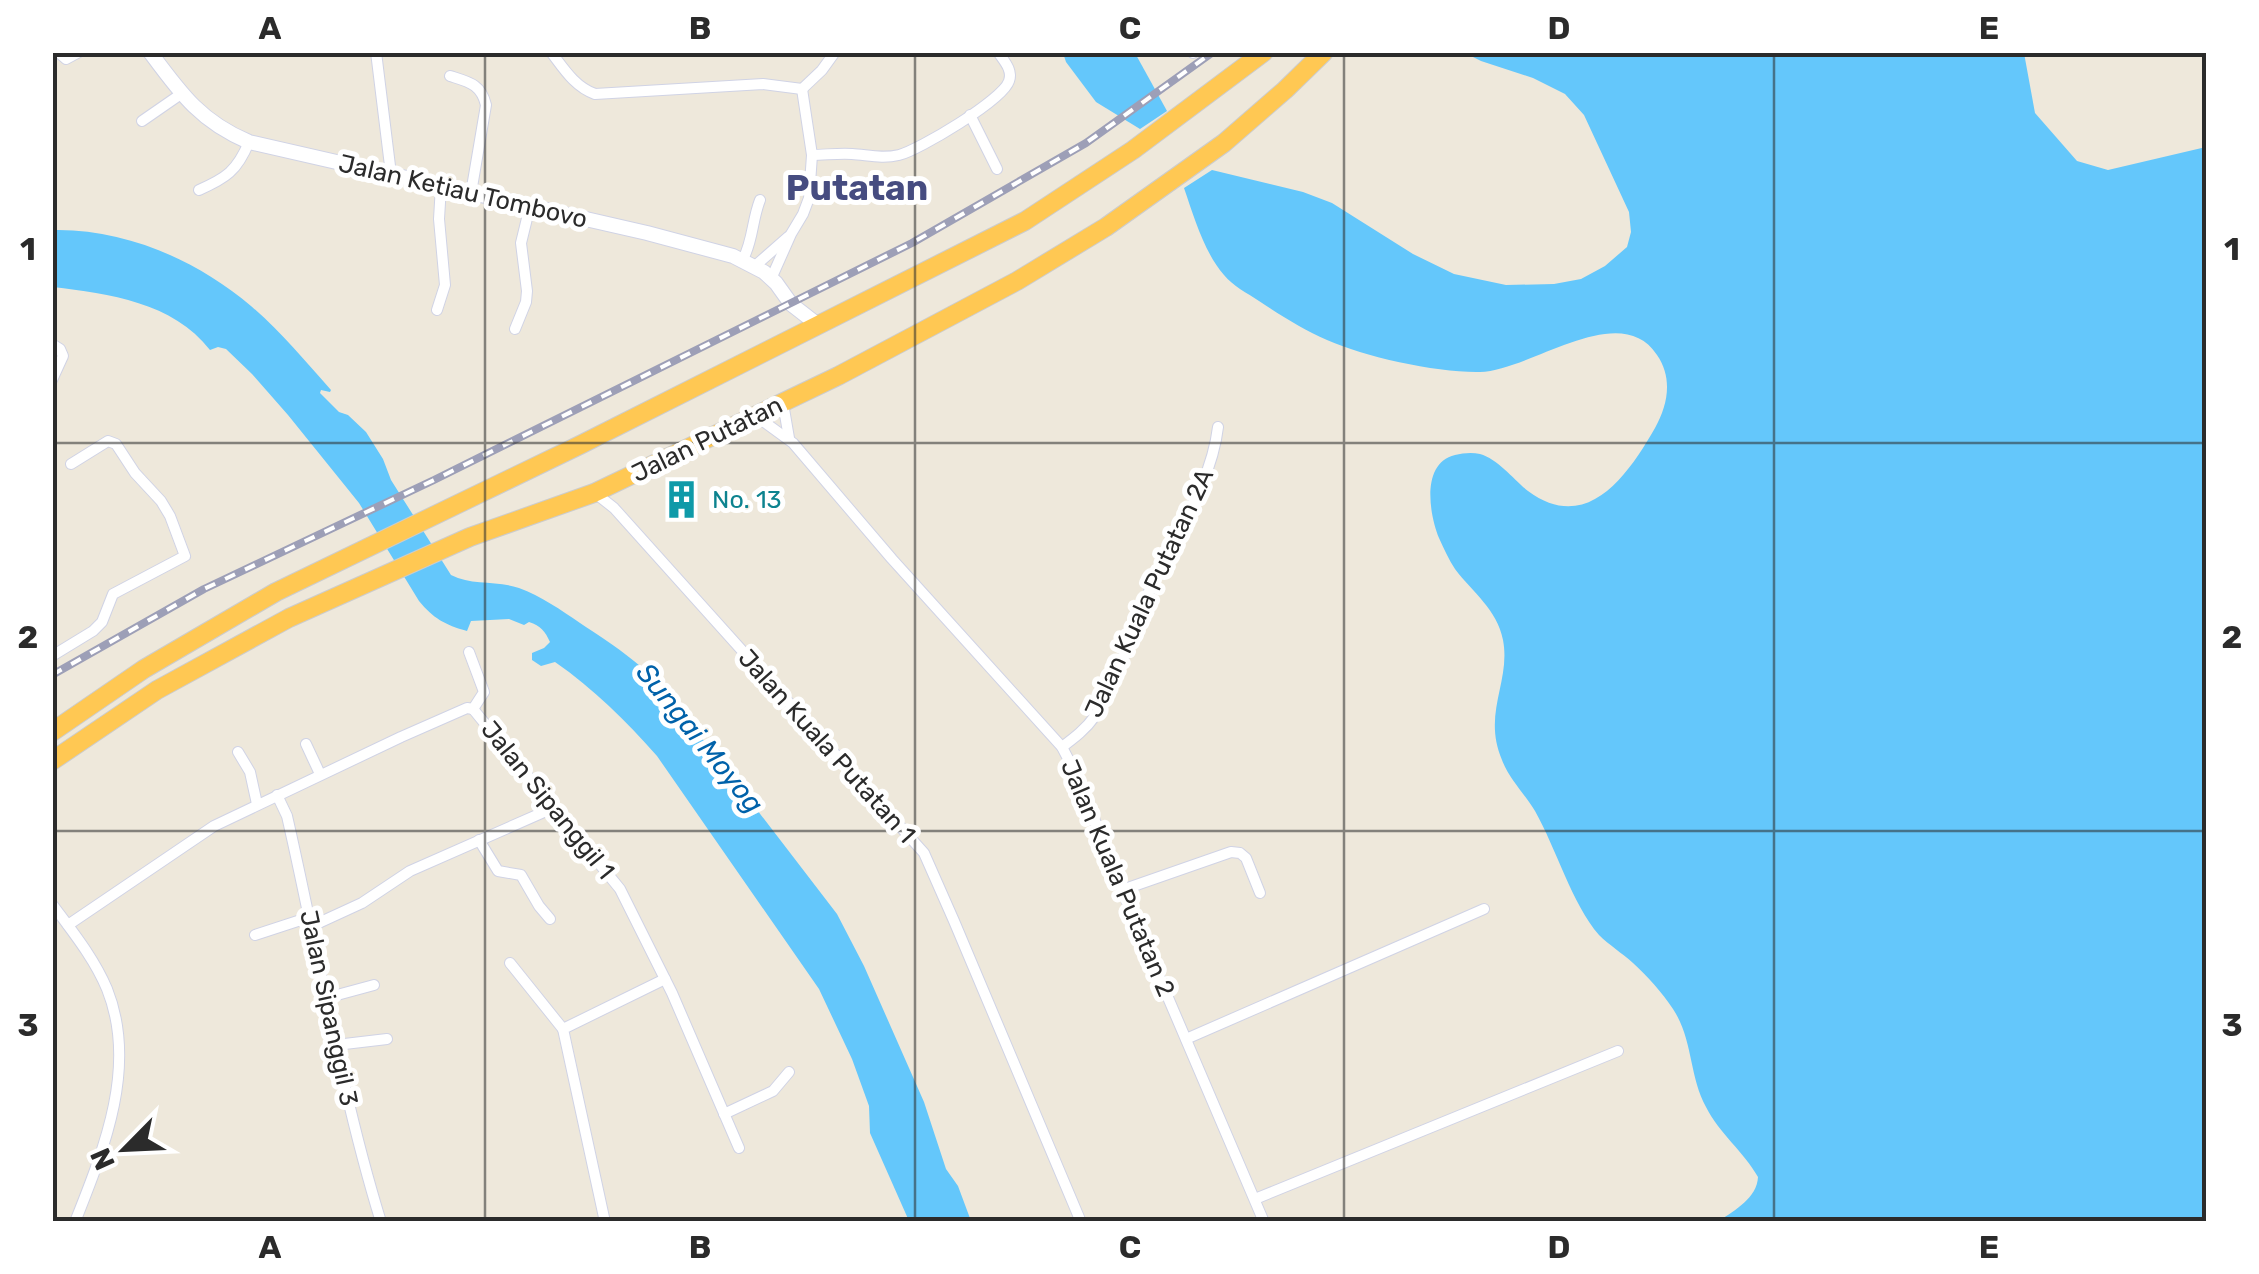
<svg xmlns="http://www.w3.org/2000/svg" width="2259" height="1274" font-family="Rubik,sans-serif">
<rect width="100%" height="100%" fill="#eee8db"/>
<g fill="#64c7fb">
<polygon points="1063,53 1135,53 1167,111 1140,129 1096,102 1066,62"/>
<path d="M1465 53H2024L2035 113 2077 161 2108 170 2206 147V1221H1719C1735 1210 1757 1198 1758 1177 1744 1152 1719 1133 1706 1107 1689 1076 1693 1039 1673 1009 1662 992 1647 976 1633 963 1622 953 1609 945 1599 935 1572 904 1556 848 1535 811 1525 794 1509 779 1502 760 1482 713 1511 682 1503 640 1497 609 1473 593 1455 569 1449 560 1444 549 1439 538 1429 514 1421 463 1455 455 1463 453 1472 452 1480 454 1498 459 1514 480 1528 491 1587 535 1628 475 1655 428 1668 405 1673 378 1657 355 1620 298 1530 371 1480 372 1438 373 1365 357 1327 340 1304 330 1280 315 1259 301 1247 293 1233 286 1224 275 1204 252 1194 217 1184 188L1212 170 1303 192 1332 203 1413 254 1454 274 1506 285 1554 284 1581 279 1605 266 1627 247 1631 232 1629 212 1584 115 1565 94 1533 78 1481 61Z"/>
<path d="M52 230C124 228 197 260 251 306 280 331 305 361 331 390L330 392 321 390 320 393 339 412 348 415 366 432 383 459 391 480 451 575C472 586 496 580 519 588 541 596 561 610 580 623 612 644 638 661 665 690L837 914 864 966 924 1102 946 1169 958 1186 971 1221H909L870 1133 869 1106 852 1059 819 989 657 756C626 721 594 689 555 662L541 666 532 660V653L544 648 550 642C545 631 541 626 529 622L524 625 509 619 471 621 467 631C445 625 433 618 419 601L359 503 288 415 252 374 226 349 218 347 210 350C173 302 109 294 53 287Z"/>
</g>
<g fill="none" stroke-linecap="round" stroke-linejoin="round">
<defs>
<g id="minor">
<polyline points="58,52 66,59 79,52"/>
<polyline points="376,52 391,174"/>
<path d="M551 52C564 69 575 87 595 94L763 84 802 89"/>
<polyline points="1193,53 1193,52"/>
<path d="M450 76C469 82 481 84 486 105L471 193"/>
<polyline points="802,89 822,70 835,52"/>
<polyline points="970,115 997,169"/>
<polyline points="142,121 181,94"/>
<path d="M812 155C825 155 839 153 852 154 868 155 882 159 899 155 919 150 1003 100 1009 81 1013 70 1004 61 998 52"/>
<path d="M199 190C226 178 237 171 249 142"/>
<path d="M743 259C753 241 752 220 760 200"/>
<polyline points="755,266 788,237"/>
<polyline points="771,279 791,234 803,214 809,198 812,155 802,89"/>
<polyline points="437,310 445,285 439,219 441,186"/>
<polyline points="515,329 526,302 527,291 521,243 530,206"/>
<polyline points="52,344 60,349 63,356 52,380"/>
<polyline points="783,403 789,438"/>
<polyline points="756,416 793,443 892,559 1062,747 1079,780 1122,890 1264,1222"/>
<polyline points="595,493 614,508 924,853 954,921 1081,1222"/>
<polyline points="469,652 484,692 473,709"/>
<polyline points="52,656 93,631 102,622 113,594 185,556 170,516 161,501 135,473 116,444 108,441 71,464"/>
<polyline points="473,709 620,889 672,993 739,1148"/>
<polyline points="306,744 320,774"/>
<path d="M1062 747C1074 738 1086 729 1095 716 1117 684 1131 633 1147 596 1170 541 1211 487 1218 427"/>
<polyline points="238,752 250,772 257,804"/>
<path d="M277 795 287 816C318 951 340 1089 381 1222"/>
<polyline points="479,840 498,871 521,875 539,906 550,919"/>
<polyline points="1122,890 1231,852 1240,853 1246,858 1260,893"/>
<path d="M52 904C72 931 94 958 107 989 138 1066 104 1149 75 1222"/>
<polyline points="68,925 214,826 401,737 467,708 473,709"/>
<polyline points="312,926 362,903 410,871 553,808"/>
<polyline points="255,935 310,917"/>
<polyline points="510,963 563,1029"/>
<polyline points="326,998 374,985"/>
<polyline points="1186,1039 1484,909"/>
<polyline points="336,1045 387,1039"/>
<polyline points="724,1114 773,1091 789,1072"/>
<polyline points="1255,1199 1618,1051"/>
<polyline points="605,1222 563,1029 665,979"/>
</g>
<path id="tertiary" d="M150 52C181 94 201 122 249 142L647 233 733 256 764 272 776 283 791 304 818 325"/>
<g id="trunk">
<polyline points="52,732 144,669 276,592 582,444 1025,221 1133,150 1264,52"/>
<polyline points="52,761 157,690 289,618 470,537 594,493 838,376 1017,281 1106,227 1224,143 1285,90 1324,52"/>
</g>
</defs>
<use href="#minor" stroke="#d0d3e5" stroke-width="12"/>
<use href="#tertiary" stroke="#d0d3e5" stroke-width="16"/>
<use href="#trunk" stroke="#ccc" stroke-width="20"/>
<use href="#minor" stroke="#fff" stroke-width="10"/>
<use href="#tertiary" stroke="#fff" stroke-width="14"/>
<use href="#trunk" stroke="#ffc853" stroke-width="18"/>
<defs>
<polyline id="rail" points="52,675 204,589 434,480 912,243 1086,143 1213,52"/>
</defs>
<use href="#rail" stroke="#9d9fb7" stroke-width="8"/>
<use href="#rail" stroke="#fff" stroke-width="4" stroke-dasharray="11" stroke-linecap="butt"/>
</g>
<path fill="none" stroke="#2b2b2b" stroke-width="2.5" stroke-opacity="0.55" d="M485 52V1222M915 52V1222M1344 52V1222M1774 52V1222M52 443H2206M52 831H2206"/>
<defs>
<symbol id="building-bare" viewBox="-9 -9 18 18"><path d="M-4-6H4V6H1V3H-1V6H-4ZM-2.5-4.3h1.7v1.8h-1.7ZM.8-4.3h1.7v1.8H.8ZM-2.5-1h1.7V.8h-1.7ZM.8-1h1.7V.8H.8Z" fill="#0f9aa8" stroke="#fff" stroke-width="2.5" paint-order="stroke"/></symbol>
</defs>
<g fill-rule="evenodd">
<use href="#building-bare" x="654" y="472" width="55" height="55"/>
</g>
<g text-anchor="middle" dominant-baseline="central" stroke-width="10" stroke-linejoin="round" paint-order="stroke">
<g font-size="25" fill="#2b2b2b" stroke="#fff">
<text transform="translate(463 191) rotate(13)">Jalan Ketiau Tombovo</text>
<text transform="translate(707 439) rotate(-26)">Jalan Putatan</text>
<text transform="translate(1149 593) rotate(-65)">Jalan Kuala Putatan 2A</text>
<text transform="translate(827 746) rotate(48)">Jalan Kuala Putatan 1</text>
<text transform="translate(548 800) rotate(51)">Jalan Sipanggil 1</text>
<text transform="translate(1118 878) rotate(67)">Jalan Kuala Putatan 2</text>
<text transform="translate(329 1008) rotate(78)">Jalan Sipanggil 3</text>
</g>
<g font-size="25" fill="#0d838f" stroke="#fff" text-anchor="start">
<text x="712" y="499">No. 13</text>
</g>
<g font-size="28" font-style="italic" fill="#0062aa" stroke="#fff">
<text transform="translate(700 738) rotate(51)">Sungai Moyog</text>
</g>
<g font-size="35" font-weight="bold" fill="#464c80" stroke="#fff">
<text x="857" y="188">Putatan</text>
</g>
</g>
<rect width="2259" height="1274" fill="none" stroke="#ffffff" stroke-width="110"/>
<g transform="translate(125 1149) rotate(246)" stroke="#ffffff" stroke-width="8" paint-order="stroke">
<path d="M0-8L18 38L0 25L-18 38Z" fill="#2b2b2b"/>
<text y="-15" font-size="28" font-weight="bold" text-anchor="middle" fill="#2b2b2b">N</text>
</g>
<rect x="55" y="55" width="2149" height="1164" fill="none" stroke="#2b2b2b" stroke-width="4"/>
<g font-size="32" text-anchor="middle" font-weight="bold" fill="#2b2b2b">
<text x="270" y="39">A</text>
<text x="700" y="39">B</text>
<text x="1130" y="39">C</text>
<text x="1559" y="39">D</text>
<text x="1989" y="39">E</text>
<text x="28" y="260">1</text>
<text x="2232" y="260">1</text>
<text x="28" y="648">2</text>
<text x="2232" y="648">2</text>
<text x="28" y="1036">3</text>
<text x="2232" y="1036">3</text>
<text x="270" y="1258">A</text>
<text x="700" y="1258">B</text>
<text x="1130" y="1258">C</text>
<text x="1559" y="1258">D</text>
<text x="1989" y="1258">E</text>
</g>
</svg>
